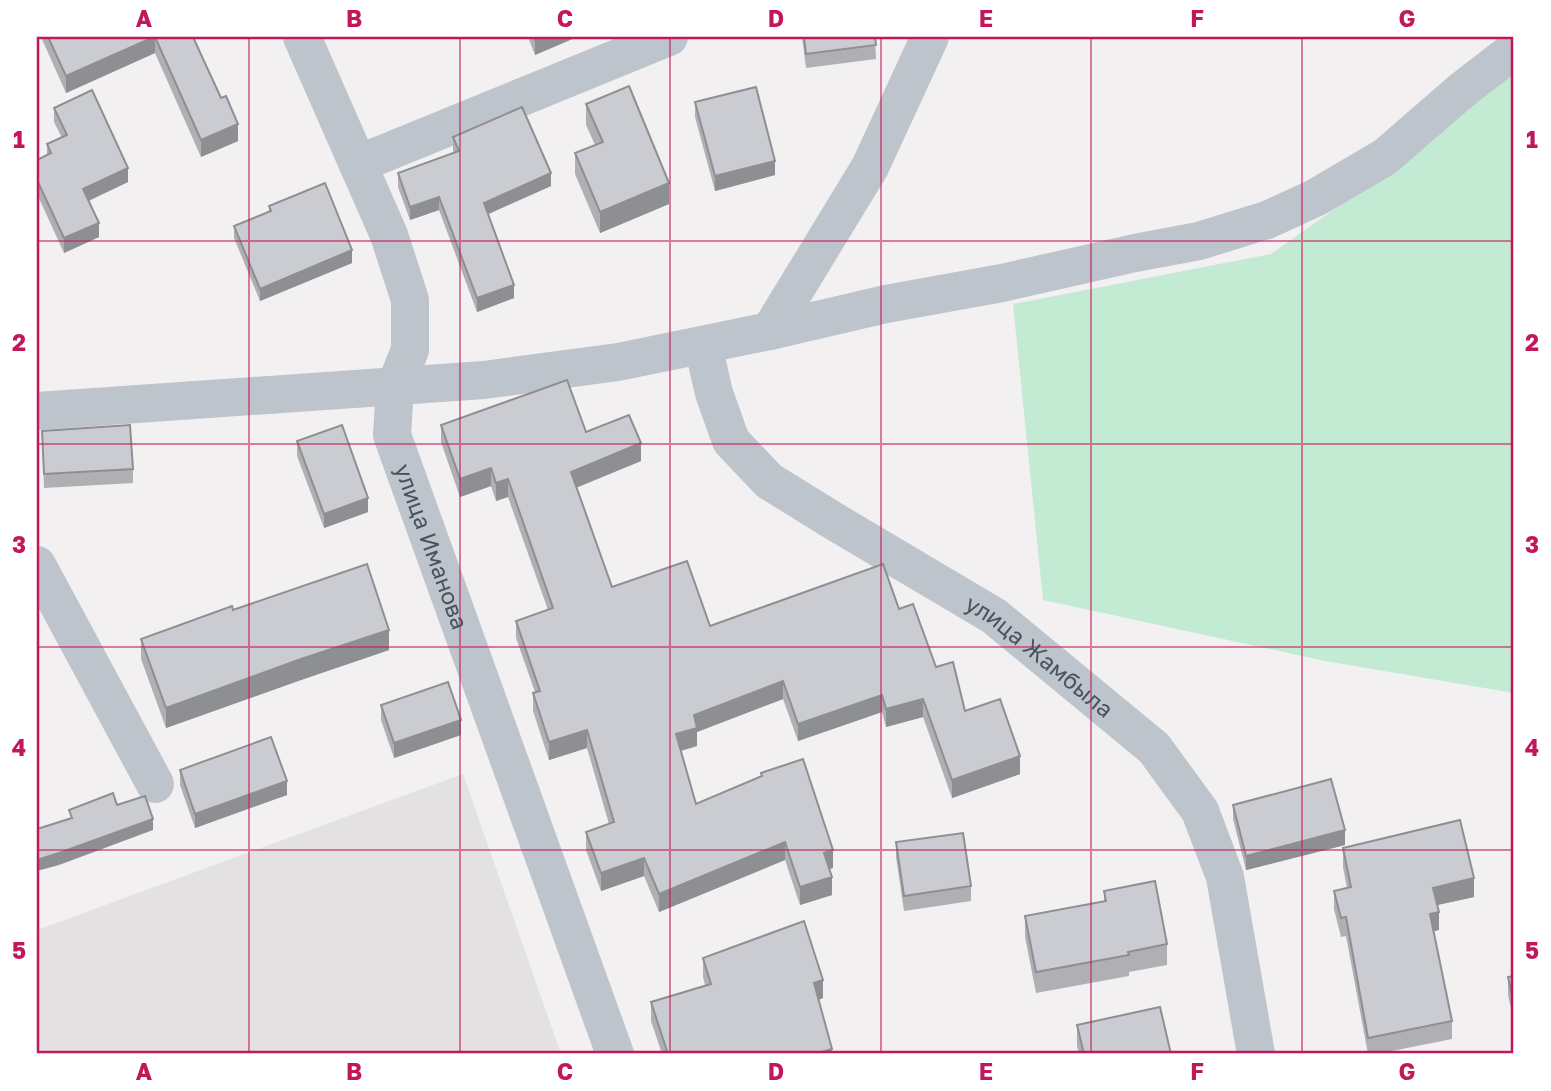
<svg xmlns="http://www.w3.org/2000/svg" width="1551" height="1091" font-family="'Golos Text',sans-serif">
<rect width="100%" height="100%" fill="#f2f0f0"/>
<polygon fill="#e3e1e1" points="463,774 561,1054 37,1054 37,930"/>
<polygon fill="#c3ead2" points="1514,68 1514,693 1325,661 1043,600 1013,304 1271,254 1336,208"/>
<g fill="none" stroke-linecap="round" stroke-linejoin="round">
<g stroke="#bdc4cb" stroke-width="38">
<path id="s1" d="M302 37 389 235 410 300V350L395 387 392 435 615 1054"/>
<polyline points="358,164 669,37"/>
<polyline points="770,331 870,167 930,37"/>
<path id="s2" d="M703 345 714 393 731 441 769 481 832 520 994 616 1154 748 1200 811 1225 877 1256 1054"/>
<polyline points="37,411 484,380 618,362 770,331 886,304 1002,283 1135,253 1199,241 1267,220 1315,198 1385,157 1461,91 1514,50"/>
<polyline points="37,565 155,784"/>
</g>
</g>
<g fill="#afafb4">
<polygon points="41,37 193,37 238,141 201,157 155,53 66,93"/>
<polygon points="528,37 577,37 535,55"/>
<polygon points="802,37 875,37 876,59 806,68"/>
<polygon points="695,102 775,175 715,191 695,117"/>
<polygon points="586,104 669,204 600,233 575,174 575,153 595,145 586,125"/>
<polygon points="54,108 128,182 89,201 99,237 64,253 37,194 37,160 47,155 47,144 62,138 54,122"/>
<polygon points="453,137 551,186 488,214 514,298 477,312 439,210 410,220 398,187 398,173 454,153 453,150"/>
<polygon points="269,206 352,263 260,301 234,238 234,226 269,212"/>
<polygon points="441,425 586,432 641,461 577,487 612,587 710,626 899,609 965,711 1020,774 952,798 923,717 886,727 882,712 798,741 783,699 697,732 697,746 681,751 696,804 761,777 761,773 833,868 829,869 832,895 800,905 785,860 659,912 644,876 601,891 586,850 586,832 609,824 587,748 549,760 533,711 533,693 535,692 516,638 516,621 548,610 508,497 496,501 491,486 460,497 441,442"/>
<polygon points="42,431 133,469 133,483 44,488"/>
<polygon points="297,441 368,512 324,528 297,456"/>
<polygon points="233,610 389,650 301,680 166,728 141,659 141,639"/>
<polygon points="381,705 461,735 394,758 381,720"/>
<polygon points="180,770 287,795 195,828 180,785"/>
<polygon points="1233,805 1345,845 1246,870 1233,819"/>
<polygon points="896,842 971,886 971,901 904,911 896,857"/>
<polygon points="1343,848 1474,897 1437,905 1439,930 1433,931 1452,1021 1452,1039 1377,1054 1368,1054 1346,936 1341,937 1334,909 1334,891 1347,888 1343,867"/>
<polygon points="1104,891 1167,944 1167,965 1129,972 1129,976 1036,993 1025,937 1025,916 1104,902"/>
<polygon points="703,958 823,998 819,1000 832,1054 662,1054 651,1021 651,1002 705,985 703,977"/>
<polygon points="1514,976 1514,1022 1508,995 1508,977"/>
<polygon points="1077,1025 1171,1054 1079,1054 1077,1046"/>
</g>
<g fill="#8e8f92">
<polygon points="155,37 155,53 66,93 66,76"/>
<polygon points="543,37 577,37 535,55 535,40"/>
<polygon points="238,124 238,141 201,157 201,140"/>
<polygon points="775,161 775,175 715,191 715,176"/>
<polygon points="128,168 128,182 83,203 83,189"/>
<polygon points="551,173 551,186 484,216 484,203"/>
<polygon points="669,183 669,204 600,233 600,212"/>
<polygon points="439,197 439,210 410,220 410,207"/>
<polygon points="99,223 99,237 64,253 64,238"/>
<polygon points="352,250 352,263 260,301 260,289"/>
<polygon points="514,285 514,298 477,312 477,298"/>
<polygon points="641,443 641,461 571,490 571,472"/>
<polygon points="491,468 491,486 460,497 460,479"/>
<polygon points="508,479 508,497 496,501 496,483"/>
<polygon points="368,498 368,512 324,528 324,514"/>
<polygon points="389,630 389,650 301,680 166,728 166,708 301,659"/>
<polygon points="783,681 783,699 697,732 697,746 676,752 676,734 694,715"/>
<polygon points="882,695 882,712 798,741 798,724"/>
<polygon points="923,699 923,717 886,727 886,709"/>
<polygon points="461,720 461,735 394,758 394,743"/>
<polygon points="587,730 587,748 549,760 549,742"/>
<polygon points="1020,756 1020,774 952,798 952,780"/>
<polygon points="287,781 287,795 195,828 195,814"/>
<polygon points="153,819 153,830 59,865 37,871 37,860"/>
<polygon points="1345,830 1345,845 1246,870 1246,856"/>
<polygon points="785,842 785,860 659,912 659,894"/>
<polygon points="833,850 833,868 824,871 824,853"/>
<polygon points="644,858 644,876 601,891 601,873"/>
<polygon points="832,877 832,895 800,905 800,887"/>
<polygon points="1474,878 1474,897 1433,906 1433,888"/>
<polygon points="1439,912 1439,930 1430,932 1430,914"/>
<polygon points="823,980 823,998 814,1001 814,983"/>
<polygon points="832,1049 832,1054 814,1054"/>
</g>
<g fill="#cbccd1" stroke="#8e8f92" stroke-width="2">
<polygon points="48,37 154,37 66,76"/>
<polygon points="155,37 193,37 221,98 226,96 238,124 201,140"/>
<polygon points="534,37 543,37 535,40"/>
<polygon points="804,37 875,37 876,45 806,54"/>
<polygon points="629,86 669,183 600,212 575,153 603,142 586,104"/>
<polygon points="756,87 775,161 715,176 695,102"/>
<polygon points="92,90 128,168 83,189 99,223 64,238 37,180 37,160 51,153 47,144 67,135 54,108"/>
<polygon points="522,107 551,173 484,203 514,285 477,298 439,197 410,207 398,173 459,151 453,137"/>
<polygon points="325,183 352,250 260,289 234,226 271,211 269,206"/>
<polygon points="567,380 586,432 629,415 641,443 571,472 612,587 687,561 710,626 883,564 899,609 913,604 936,667 953,662 965,711 1000,699 1020,756 952,780 923,699 886,709 882,695 798,724 783,681 694,715 697,728 676,734 696,804 762,776 761,773 803,759 833,850 824,853 832,877 800,887 785,842 659,894 644,858 601,873 586,832 614,822 587,730 549,742 533,693 540,691 516,621 553,608 508,479 496,483 491,468 460,479 441,425"/>
<polygon points="130,425 133,469 44,474 42,431"/>
<polygon points="342,425 368,498 324,514 297,441"/>
<polygon points="367,564 389,630 301,659 166,708 141,639 232,606 233,610"/>
<polygon points="448,682 461,720 394,743 381,705"/>
<polygon points="271,737 287,781 195,814 180,770"/>
<polygon points="1331,779 1345,830 1246,856 1233,805"/>
<polygon points="113,793 117,805 145,796 153,819 59,853 37,860 37,829 72,818 69,810"/>
<polygon points="1460,820 1474,878 1433,888 1439,912 1430,914 1452,1021 1368,1038 1346,917 1341,918 1334,891 1351,887 1343,848"/>
<polygon points="963,833 971,886 904,896 896,842"/>
<polygon points="1155,881 1167,944 1128,952 1129,955 1036,972 1025,916 1106,901 1104,891"/>
<polygon points="804,921 823,980 814,983 832,1049 814,1054 668,1054 651,1002 711,984 703,958"/>
<polygon points="1514,976 1514,1004 1508,977"/>
<polygon points="1160,1007 1171,1054 1084,1054 1077,1025"/>
</g>
<path fill="none" stroke="#c2185b" stroke-width="2" stroke-opacity="0.55" d="M249 37V1054M460 37V1054M670 37V1054M881 37V1054M1091 37V1054M1302 37V1054M37 241H1514M37 444H1514M37 647H1514M37 850H1514"/>
<g text-anchor="middle" dominant-baseline="central" stroke-width="5" stroke-linejoin="round" paint-order="stroke">
<g font-size="23" fill="#4a535b" stroke="#fff">
<text stroke="none"><textPath href="#s1" startOffset="541">улица Иманова</textPath></text>
<text stroke="none"><textPath href="#s2" startOffset="478">улица Жамбыла</textPath></text>
</g>
</g>
<rect width="1551" height="1091" fill="none" stroke="#ffffff" stroke-width="77"/>
<rect x="38" y="38" width="1474" height="1014" fill="none" stroke="#c2185b" stroke-width="2.5"/>
<g font-size="23" text-anchor="middle" font-weight="bold" fill="#c2185b">
<text x="144" y="27">A</text>
<text x="354" y="27">B</text>
<text x="565" y="27">C</text>
<text x="776" y="27">D</text>
<text x="986" y="27">E</text>
<text x="1197" y="27">F</text>
<text x="1407" y="27">G</text>
<text x="19" y="148">1</text>
<text x="1532" y="148">1</text>
<text x="19" y="351">2</text>
<text x="1532" y="351">2</text>
<text x="19" y="553">3</text>
<text x="1532" y="553">3</text>
<text x="19" y="756">4</text>
<text x="1532" y="756">4</text>
<text x="19" y="959">5</text>
<text x="1532" y="959">5</text>
<text x="144" y="1080">A</text>
<text x="354" y="1080">B</text>
<text x="565" y="1080">C</text>
<text x="776" y="1080">D</text>
<text x="986" y="1080">E</text>
<text x="1197" y="1080">F</text>
<text x="1407" y="1080">G</text>
</g>
</svg>
